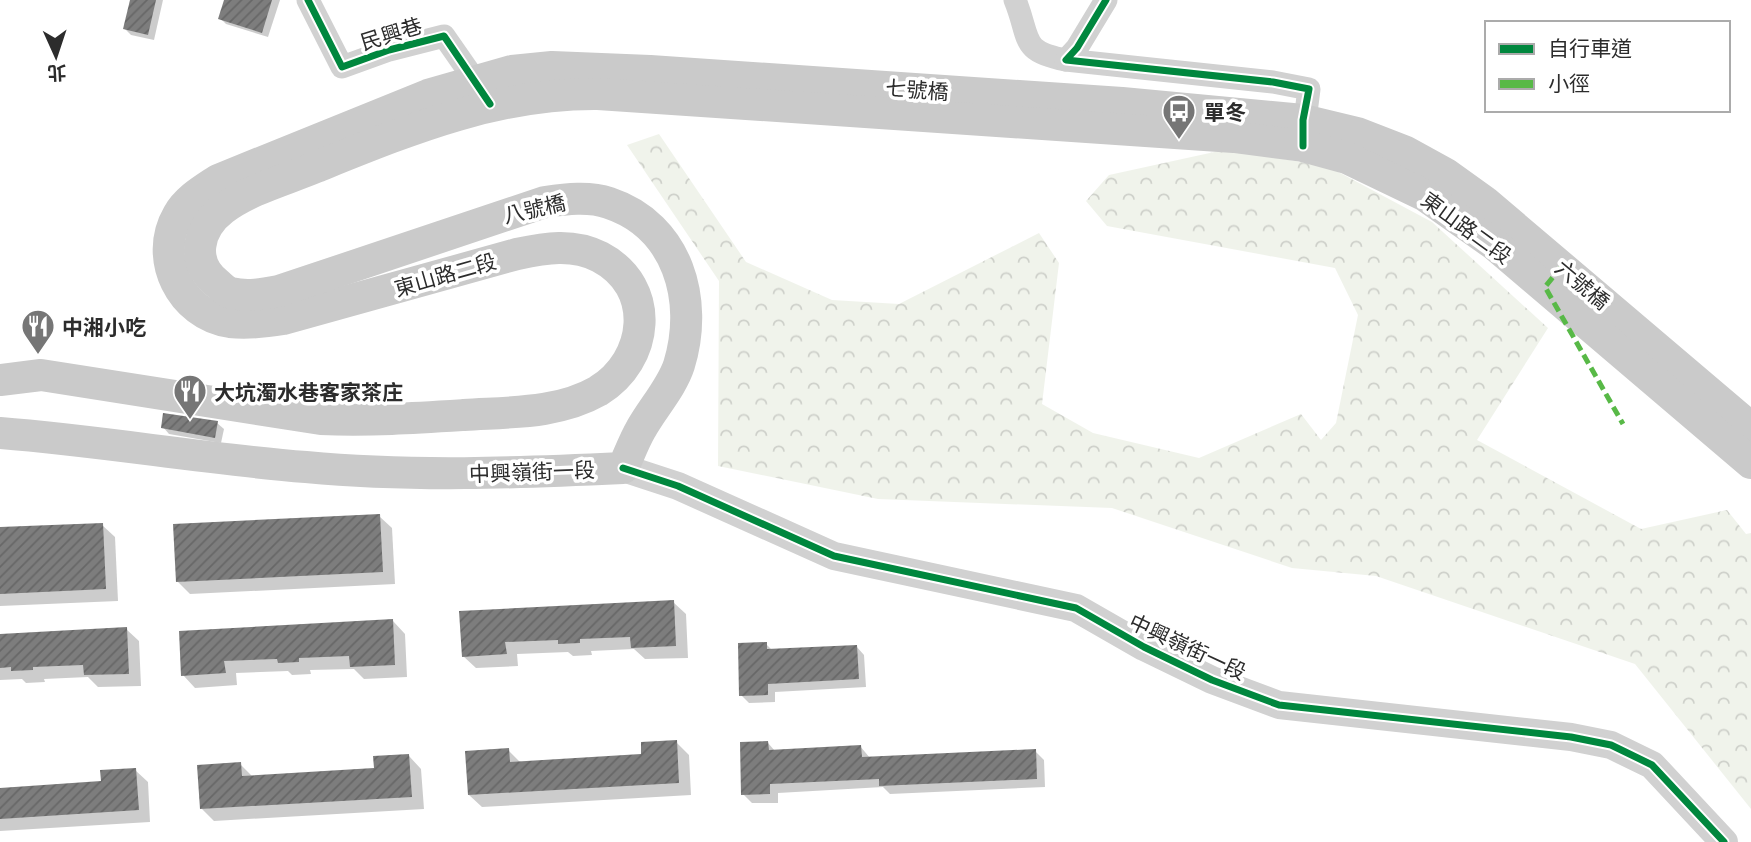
<svg xmlns="http://www.w3.org/2000/svg" width="1751" height="842" font-family="Barlow,'Noto Sans TC',sans-serif">
<defs>
<pattern id="forest-crowns" width="20" height="18" patternUnits="userSpaceOnUse" patternTransform="scale(1.75)"><rect width="20" height="18" fill="#f0f3eb"/><path d="M2 6a3 3 0 1 1 6 0M12 15a3 3 0 1 1 6 0" fill="none" stroke="#ced0ca"/></pattern>
<pattern id="building-hatch" width="6" height="6" patternUnits="userSpaceOnUse" patternTransform="scale(1.75)"><rect width="6" height="6" fill="#7d7d7d"/><path d="M-1 1l2-2M0 6l6-6M5 7l2-2" fill="none" stroke="#676767"/></pattern>
</defs>
<rect width="100%" height="100%" fill="#fff"/>
<polygon fill="url(#forest-crowns)" points="659,134 746,262 832,300 899,304 1039,233 1059,263 1042,404 1093,433 1199,458 1301,414 1321,440 1336,423 1358,315 1335,268 1107,226 1086,201 1109,175 1228,149 1329,167 1432,222 1548,328 1477,440 1641,529 1727,510 1746,534 1751,533 1751,809 1635,664 1376,576 1292,568 1112,508 878,499 718,466 719,281 627,145"/>
<g fill="#0003">
<polygon points="131,0 163,0 154,40 131,35 125,29"/>
<polygon points="226,0 280,0 268,37 226,24 220,18"/>
<polygon points="217,423 224,429 221,443 169,434 163,427"/>
<polygon points="379,516 392,528 395,584 190,594 178,582"/>
<polygon points="102,525 115,537 118,601 0,606 0,529"/>
<polygon points="673,602 686,614 688,658 645,659 634,649 591,651 592,655 573,656 568,652 517,654 518,666 476,668 463,656 461,613"/>
<polygon points="393,621 405,634 407,677 364,679 354,669 310,670 311,674 292,675 288,671 236,673 237,685 195,688 183,675 181,632"/>
<polygon points="126,629 139,641 141,686 98,687 88,677 44,679 45,682 26,683 22,679 0,680 0,636"/>
<polygon points="766,644 773,651 856,646 864,655 866,687 775,692 775,702 749,703 741,695"/>
<polygon points="676,742 689,755 691,795 482,807 469,795 508,750 521,763 643,755"/>
<polygon points="768,743 775,751 860,746 870,758 1035,751 1044,760 1045,787 890,794 883,787 778,793 778,803 752,803 743,794"/>
<polygon points="409,756 421,769 424,809 214,821 202,809 240,764 253,777 376,770"/>
<polygon points="135,770 148,782 150,822 0,831 0,789 102,783"/>
</g>
<g fill="url(#building-hatch)">
<polygon points="130,0 156,0 148,35 123,29"/>
<polygon points="224,0 272,0 262,33 218,19"/>
<polygon points="163,413 218,421 215,438 161,428"/>
<polygon points="380,514 383,572 176,582 173,524"/>
<polygon points="103,523 106,589 0,594 0,527"/>
<polygon points="674,600 676,646 631,648 630,637 580,639 580,643 558,644 558,640 505,642 507,654 462,657 459,611"/>
<polygon points="393,619 395,665 350,667 349,656 299,658 299,662 278,663 277,659 224,661 226,673 181,676 179,631"/>
<polygon points="127,627 129,674 84,675 83,665 33,667 33,670 11,671 11,667 0,668 0,634"/>
<polygon points="767,642 767,649 857,645 859,679 768,684 768,695 739,696 738,643"/>
<polygon points="677,740 679,783 468,795 465,751 509,748 510,762 641,754 641,742"/>
<polygon points="768,741 769,750 861,745 862,757 1036,749 1037,779 879,786 879,779 770,784 770,794 741,795 740,742"/>
<polygon points="409,754 412,797 200,809 197,765 241,762 242,776 374,768 373,756"/>
<polygon points="136,768 139,810 0,819 0,788 101,781 100,770"/>
</g>
<g fill="none" stroke-linecap="round" stroke-linejoin="round">
<g stroke="#d1d1d1" stroke-width="23">
<polyline points="308,0 342,67 389,50 444,36 483,92"/>
<path d="M1015 0C1031 39 1019 51 1066 60"/>
<polyline points="1106,0 1077,48 1066,60 1273,82 1309,89 1303,136"/>
</g>
<polyline stroke="#d1d1d1" stroke-width="28" points="623,468 678,486 834,556 1076,608 1144,647 1212,680 1279,705 1571,737 1611,745 1652,765 1724,842"/>
<g stroke="#cacaca" stroke-width="32">
<path d="M0 380 41 375 321 419C369 421 416 418 464 415 508 412 558 414 598 391 649 360 657 287 600 257 573 243 545 248 517 254L283 319C265 322 248 324 230 322 181 315 153 258 178 215 187 199 203 190 218 180L428 95 512 71 552 67 650 71 1122 103 1303 120 1357 133 1406 152 1446 174 1485 202 1751 428"/>
<path d="M0 433C102 441 204 459 306 467 412 477 517 473 623 468 629 455 634 441 641 429 652 409 672 387 679 365 699 300 678 226 609 203 589 196 566 199 545 202L279 291C263 294 247 297 231 293 227 292 222 288 218 284 190 263 197 229 223 209 250 189 285 180 316 167 408 130 496 93 598 94L1234 137 1303 146 1347 158 1424 195 1495 245 1751 463"/>
</g>
<polyline stroke="#58b947" stroke-width="5" stroke-dasharray="10 5" stroke-linecap="butt" points="1562,266 1545,287 1623,424"/>
<defs>
<g id="cycleway">
<polyline points="308,0 342,67 389,50 444,36 490,104"/>
<polyline points="1106,0 1077,48 1066,60 1273,82 1309,89 1303,120 1303,146"/>
<polyline points="623,468 678,486 834,556 1076,608 1144,647 1212,680 1279,705 1571,737 1611,745 1652,765 1724,842"/>
</g>
</defs>
<use href="#cycleway" stroke="#fff" stroke-width="11"/>
<use href="#cycleway" stroke="#00873e" stroke-width="7"/>
</g>
<defs>
<symbol id="bus-pin" viewBox="-11 -11 22 30"><path d="M0 17L-7.5 6A9.5 9.5 0 1 1 7.5 6Z" fill="#767676" stroke="#fff"/><path d="M-5-6H5V4H4V6H2V4H-2V6H-4V4H-5ZM-3.5-4V0h7V-4ZM-3.5 1.2v1.5H-2V1.2ZM2 1.2v1.5H3.5V1.2Z" fill="#fff"/></symbol>
<symbol id="restaurant-pin" viewBox="-11 -11 22 30"><path d="M0 17L-7.5 6A9.5 9.5 0 1 1 7.5 6Z" fill="#767676" stroke="#fff"/><path d="M-5-6h1v4h1v-4h1v4h1v-4h1v5L-1.5 .5V6h-2V.5L-5-1ZM5-6V6H3V1.5H1.5Q1.5-4 5-6Z" fill="#fff"/></symbol>
</defs>
<g fill-rule="evenodd">
<use href="#bus-pin" x="1160" y="92" width="38" height="52"/>
<use href="#restaurant-pin" x="19" y="307" width="38" height="52"/>
<use href="#restaurant-pin" x="171" y="372" width="38" height="52"/>
</g>
<g text-anchor="middle" dominant-baseline="central" stroke-width="7" stroke-linejoin="round" paint-order="stroke">
<g font-size="21" fill="#2c2c2c" stroke="#fff">
<text transform="translate(391 33) rotate(-17)">民興巷</text>
<text transform="translate(917 89) rotate(4)">七號橋</text>
<text transform="translate(534 208) rotate(-13)">八號橋</text>
<text transform="translate(1467 227) rotate(36)">東山路二段</text>
<text transform="translate(445 274) rotate(-16)">東山路二段</text>
<text transform="translate(1583 284) rotate(40)">六號橋</text>
<text transform="translate(532 471) rotate(-2)">中興嶺街一段</text>
<text transform="translate(1188 646) rotate(25)">中興嶺街一段</text>
</g>
<g font-size="21" font-weight="bold" fill="#2c2c2c" stroke="#fff" text-anchor="start">
<text x="1204" y="111">單冬</text>
<text x="62" y="326">中湘小吃</text>
<text x="214" y="391">大坑濁水巷客家茶庄</text>
</g>
</g>
<rect x="1485" y="21" width="245" height="91" fill="#ffffff" stroke="#ababab" stroke-width="2"/>
<rect x="1499" y="44" width="35" height="10" fill="#00873e" stroke="#ababab" stroke-width="2"/>
<text x="1548" y="56" font-size="21" fill="#2c2c2c">自行車道</text>
<rect x="1499" y="79" width="35" height="10" fill="#58b947" stroke="#ababab" stroke-width="2"/>
<text x="1548" y="91" font-size="21" fill="#2c2c2c">小徑</text>
<g transform="translate(56 56) rotate(177)" stroke="#ffffff" stroke-width="5" paint-order="stroke">
<path d="M0-5L12 26L0 18L-12 26Z" fill="#2c2c2c"/>
<text y="-10" font-size="19" font-weight="bold" text-anchor="middle" fill="#2c2c2c">北</text>
</g>
</svg>
